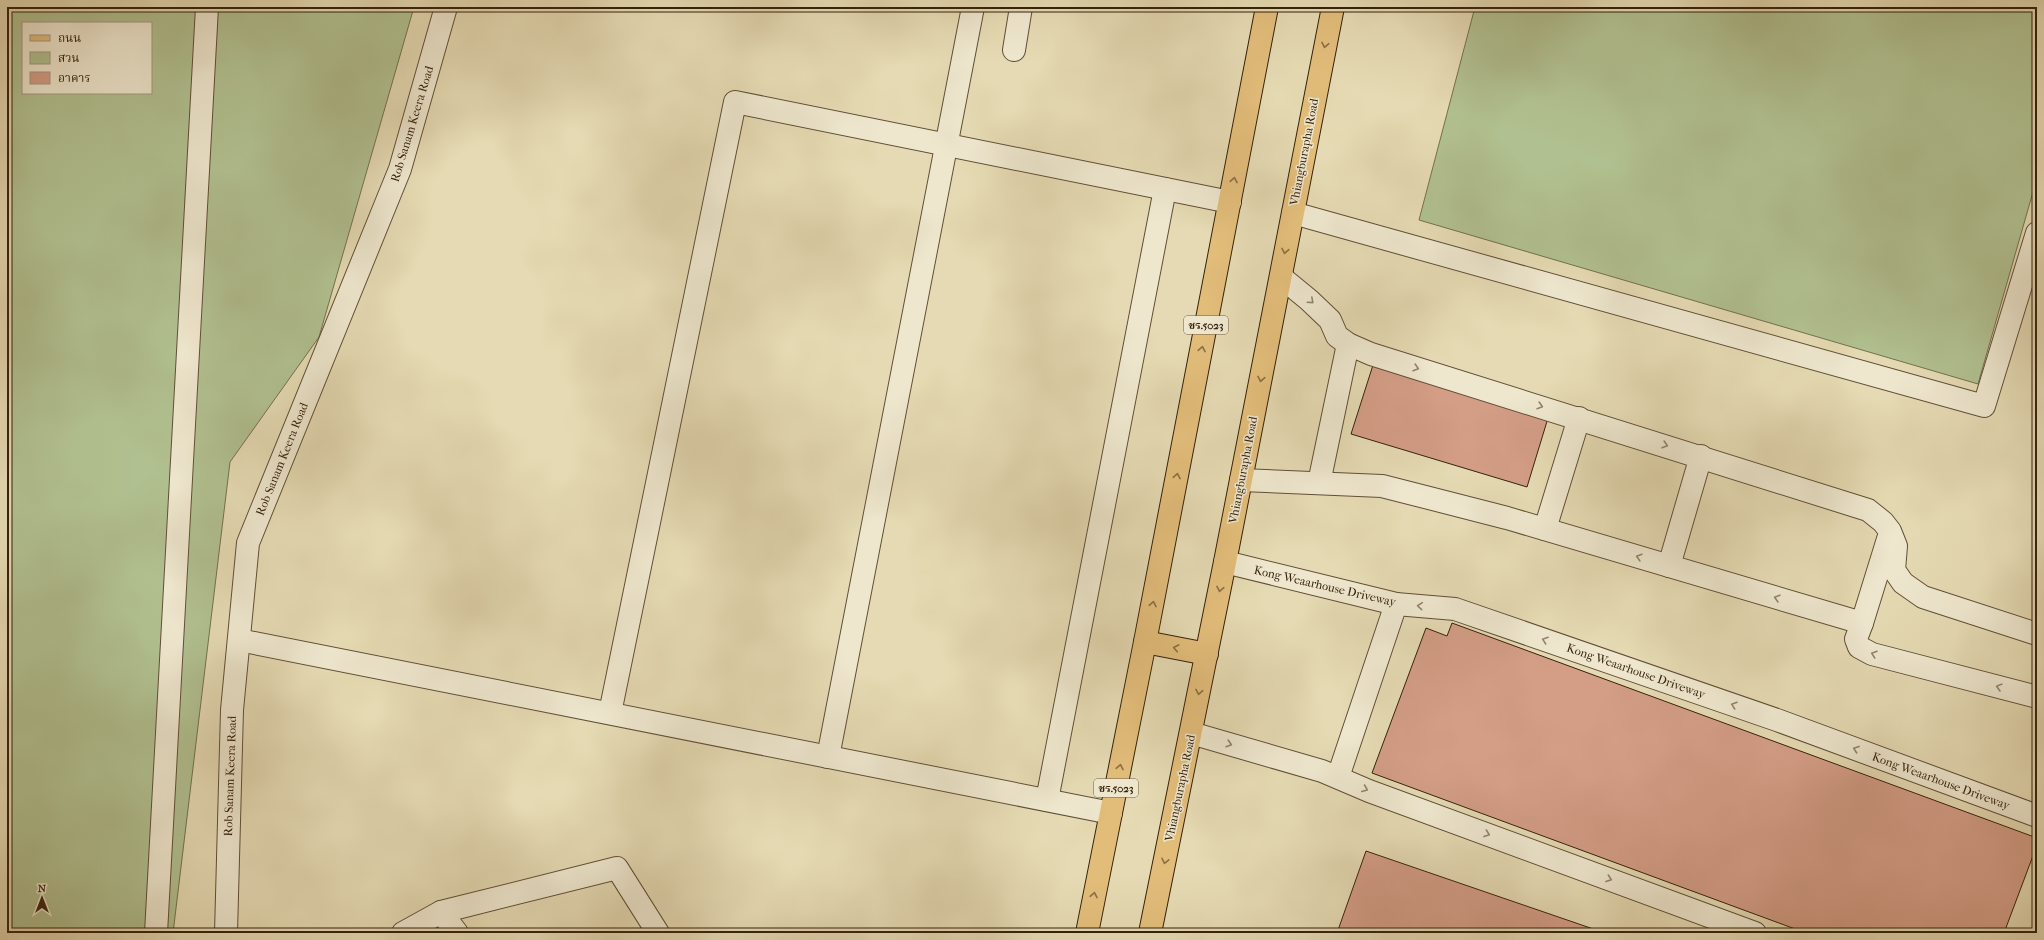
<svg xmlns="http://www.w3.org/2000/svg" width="2044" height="940" font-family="'IM FELL French Canon','Noto Serif Thai',serif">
<rect width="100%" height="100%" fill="#e5dab3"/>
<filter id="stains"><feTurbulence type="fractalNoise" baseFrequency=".005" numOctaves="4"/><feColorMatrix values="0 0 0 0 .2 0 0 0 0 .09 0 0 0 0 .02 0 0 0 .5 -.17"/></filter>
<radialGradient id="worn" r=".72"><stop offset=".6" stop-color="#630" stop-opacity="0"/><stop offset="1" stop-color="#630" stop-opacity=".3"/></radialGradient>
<g fill="#b1c090" stroke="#73704e" fill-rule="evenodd">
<path d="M7 7H414L319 337 230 462 173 933H7ZM23 23H151V93H23Z"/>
<polygon points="1475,7 2037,7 2037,178 1978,384 1419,220"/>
</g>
<g fill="#d39d86" stroke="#35210c">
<polygon points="1373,365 1548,418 1527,487 1351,434"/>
<polygon points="1452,623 2037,838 2037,845 2004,933 1806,933 1372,773 1426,628 1447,636"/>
<polygon points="1366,851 1605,933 1337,933"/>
</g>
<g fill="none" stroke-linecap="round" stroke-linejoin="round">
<defs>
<g id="minor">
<polyline points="1014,50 1021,7"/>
<polyline points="1293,213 1984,406 2037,233"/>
<polyline points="1281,277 1309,300 1330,320 1337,336 1348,344 1371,354 1868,510 1883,522 1890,531 1896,546 1894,570 1903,583 1923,597 2037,634"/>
<polyline points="1241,480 1382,486 1507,518 1862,623 1856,639 1859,647 1872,654 2037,697"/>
<polyline points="1319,483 1348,344"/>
<polyline points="1545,529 1579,418"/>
<polyline points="1225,562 1396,604 1455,609 1777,720 2037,816"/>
<polyline points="1669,566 1701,456"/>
<polyline points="1862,623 1888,539"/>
<polyline points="239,640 1111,813"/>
<polyline points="610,713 735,102 1230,202"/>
<polyline points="1191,733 1322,771 1369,791 1755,933"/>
<polyline points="828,757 973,7"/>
<polyline points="1338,777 1396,604"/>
<polyline points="1047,800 1165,189"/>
<polyline points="441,912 457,933"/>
<polyline points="156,933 207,7"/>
<polyline points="226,933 232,710 248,543 400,169 446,7"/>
<polyline points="403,933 441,912 617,868 658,933"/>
</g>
<g id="major">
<polyline points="1145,642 1207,654"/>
<polyline points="1087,933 1145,642 1267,7"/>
<polyline points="1150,933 1225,562 1333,7"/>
</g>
</defs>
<use href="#minor" stroke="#614f36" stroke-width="24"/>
<use href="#major" stroke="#35210c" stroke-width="24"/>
<use href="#minor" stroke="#eee7ce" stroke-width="22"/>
<use href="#major" stroke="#e2bd7a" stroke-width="22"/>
</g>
<defs><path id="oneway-chevron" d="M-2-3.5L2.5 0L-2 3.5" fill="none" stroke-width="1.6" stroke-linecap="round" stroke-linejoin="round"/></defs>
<g stroke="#8c6f43">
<use href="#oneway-chevron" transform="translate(1325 45) rotate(101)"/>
<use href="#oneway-chevron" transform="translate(1234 180) rotate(-79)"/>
<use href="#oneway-chevron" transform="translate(1285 251) rotate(101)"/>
<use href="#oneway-chevron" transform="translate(1202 349) rotate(-79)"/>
<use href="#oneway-chevron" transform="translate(1261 379) rotate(101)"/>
<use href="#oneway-chevron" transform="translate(1177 476) rotate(-79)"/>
<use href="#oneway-chevron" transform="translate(1220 589) rotate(101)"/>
<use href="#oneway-chevron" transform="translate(1153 604) rotate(-79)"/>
<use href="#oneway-chevron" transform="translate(1176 648) rotate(-169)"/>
<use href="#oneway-chevron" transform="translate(1199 692) rotate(101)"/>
<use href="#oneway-chevron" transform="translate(1120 767) rotate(-79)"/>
<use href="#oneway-chevron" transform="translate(1165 861) rotate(102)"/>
<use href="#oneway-chevron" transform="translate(1094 895) rotate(-79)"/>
</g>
<g stroke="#92846d">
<use href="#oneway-chevron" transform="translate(1311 301) rotate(42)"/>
<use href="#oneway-chevron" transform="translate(1416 368) rotate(17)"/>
<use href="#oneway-chevron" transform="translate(1540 406) rotate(17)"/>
<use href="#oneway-chevron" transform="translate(1665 445) rotate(17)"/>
<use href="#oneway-chevron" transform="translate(1639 557) rotate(-164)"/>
<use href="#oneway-chevron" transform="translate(1777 598) rotate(-164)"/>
<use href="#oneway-chevron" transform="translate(1420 606) rotate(-175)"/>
<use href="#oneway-chevron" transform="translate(1545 640) rotate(-161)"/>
<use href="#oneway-chevron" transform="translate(1874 654) rotate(-161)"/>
<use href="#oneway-chevron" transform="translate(1999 687) rotate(-165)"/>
<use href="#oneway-chevron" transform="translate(1734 705) rotate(-161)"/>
<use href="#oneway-chevron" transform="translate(1229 744) rotate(17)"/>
<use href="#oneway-chevron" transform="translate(1856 749) rotate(-160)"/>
<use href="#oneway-chevron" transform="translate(1365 789) rotate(23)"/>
<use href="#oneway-chevron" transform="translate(1487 834) rotate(20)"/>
<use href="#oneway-chevron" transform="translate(1609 879) rotate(20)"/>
</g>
<g text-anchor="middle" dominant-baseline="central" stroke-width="3" stroke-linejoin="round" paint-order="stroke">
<g fill="#eee7ce" stroke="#6c5c46" stroke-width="1">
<rect x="1184" y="316" width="44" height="18" rx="3"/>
<rect x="1094" y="779" width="44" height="18" rx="3"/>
</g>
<g font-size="11" font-weight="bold" fill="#35210c">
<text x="1206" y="325">ชร.5023</text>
<text x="1116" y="788">ชร.5023</text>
</g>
<g font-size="12" fill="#35210c" stroke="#eee7ce">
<text transform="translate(412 124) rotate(-73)">Rob Sanam Keera Road</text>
<text transform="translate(1304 152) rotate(-79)">Vhiangburapha Road</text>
<text transform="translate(282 459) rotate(-68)">Rob Sanam Keera Road</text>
<text transform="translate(1243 470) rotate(-79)">Vhiangburapha Road</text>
<text transform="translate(1325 586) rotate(13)">Kong Weaarhouse Driveway</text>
<text transform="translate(1636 671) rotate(19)">Kong Weaarhouse Driveway</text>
<text transform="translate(230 776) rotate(-88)">Rob Sanam Keera Road</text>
<text transform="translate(1941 781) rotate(20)">Kong Weaarhouse Driveway</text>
<text transform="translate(1180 788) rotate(-78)">Vhiangburapha Road</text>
</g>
</g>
<rect width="2044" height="940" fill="none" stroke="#e5dab3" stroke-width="24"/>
<rect x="8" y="8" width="2028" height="924" fill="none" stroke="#35210c" stroke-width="2"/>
<rect x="12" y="12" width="2020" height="916" fill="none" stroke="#35210c"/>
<rect x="22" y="22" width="130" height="72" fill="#eee7ce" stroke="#a49880"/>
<rect x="30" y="35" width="20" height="6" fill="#e2bd7a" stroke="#a49880"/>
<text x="58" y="42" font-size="12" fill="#35210c">ถนน</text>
<rect x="30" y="52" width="20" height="12" fill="#b1c090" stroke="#a49880"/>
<text x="58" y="62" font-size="12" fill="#35210c">สวน</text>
<rect x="30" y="72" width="20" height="12" fill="#d39d86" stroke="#a49880"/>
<text x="58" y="82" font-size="12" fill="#35210c">อาคาร</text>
<g transform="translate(42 898)" stroke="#eee7ce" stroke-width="3" paint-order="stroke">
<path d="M0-3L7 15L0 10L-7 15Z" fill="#35210c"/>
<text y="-6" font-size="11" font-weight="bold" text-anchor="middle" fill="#35210c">N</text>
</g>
<rect width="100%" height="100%" filter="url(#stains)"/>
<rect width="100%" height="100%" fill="url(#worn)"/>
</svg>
